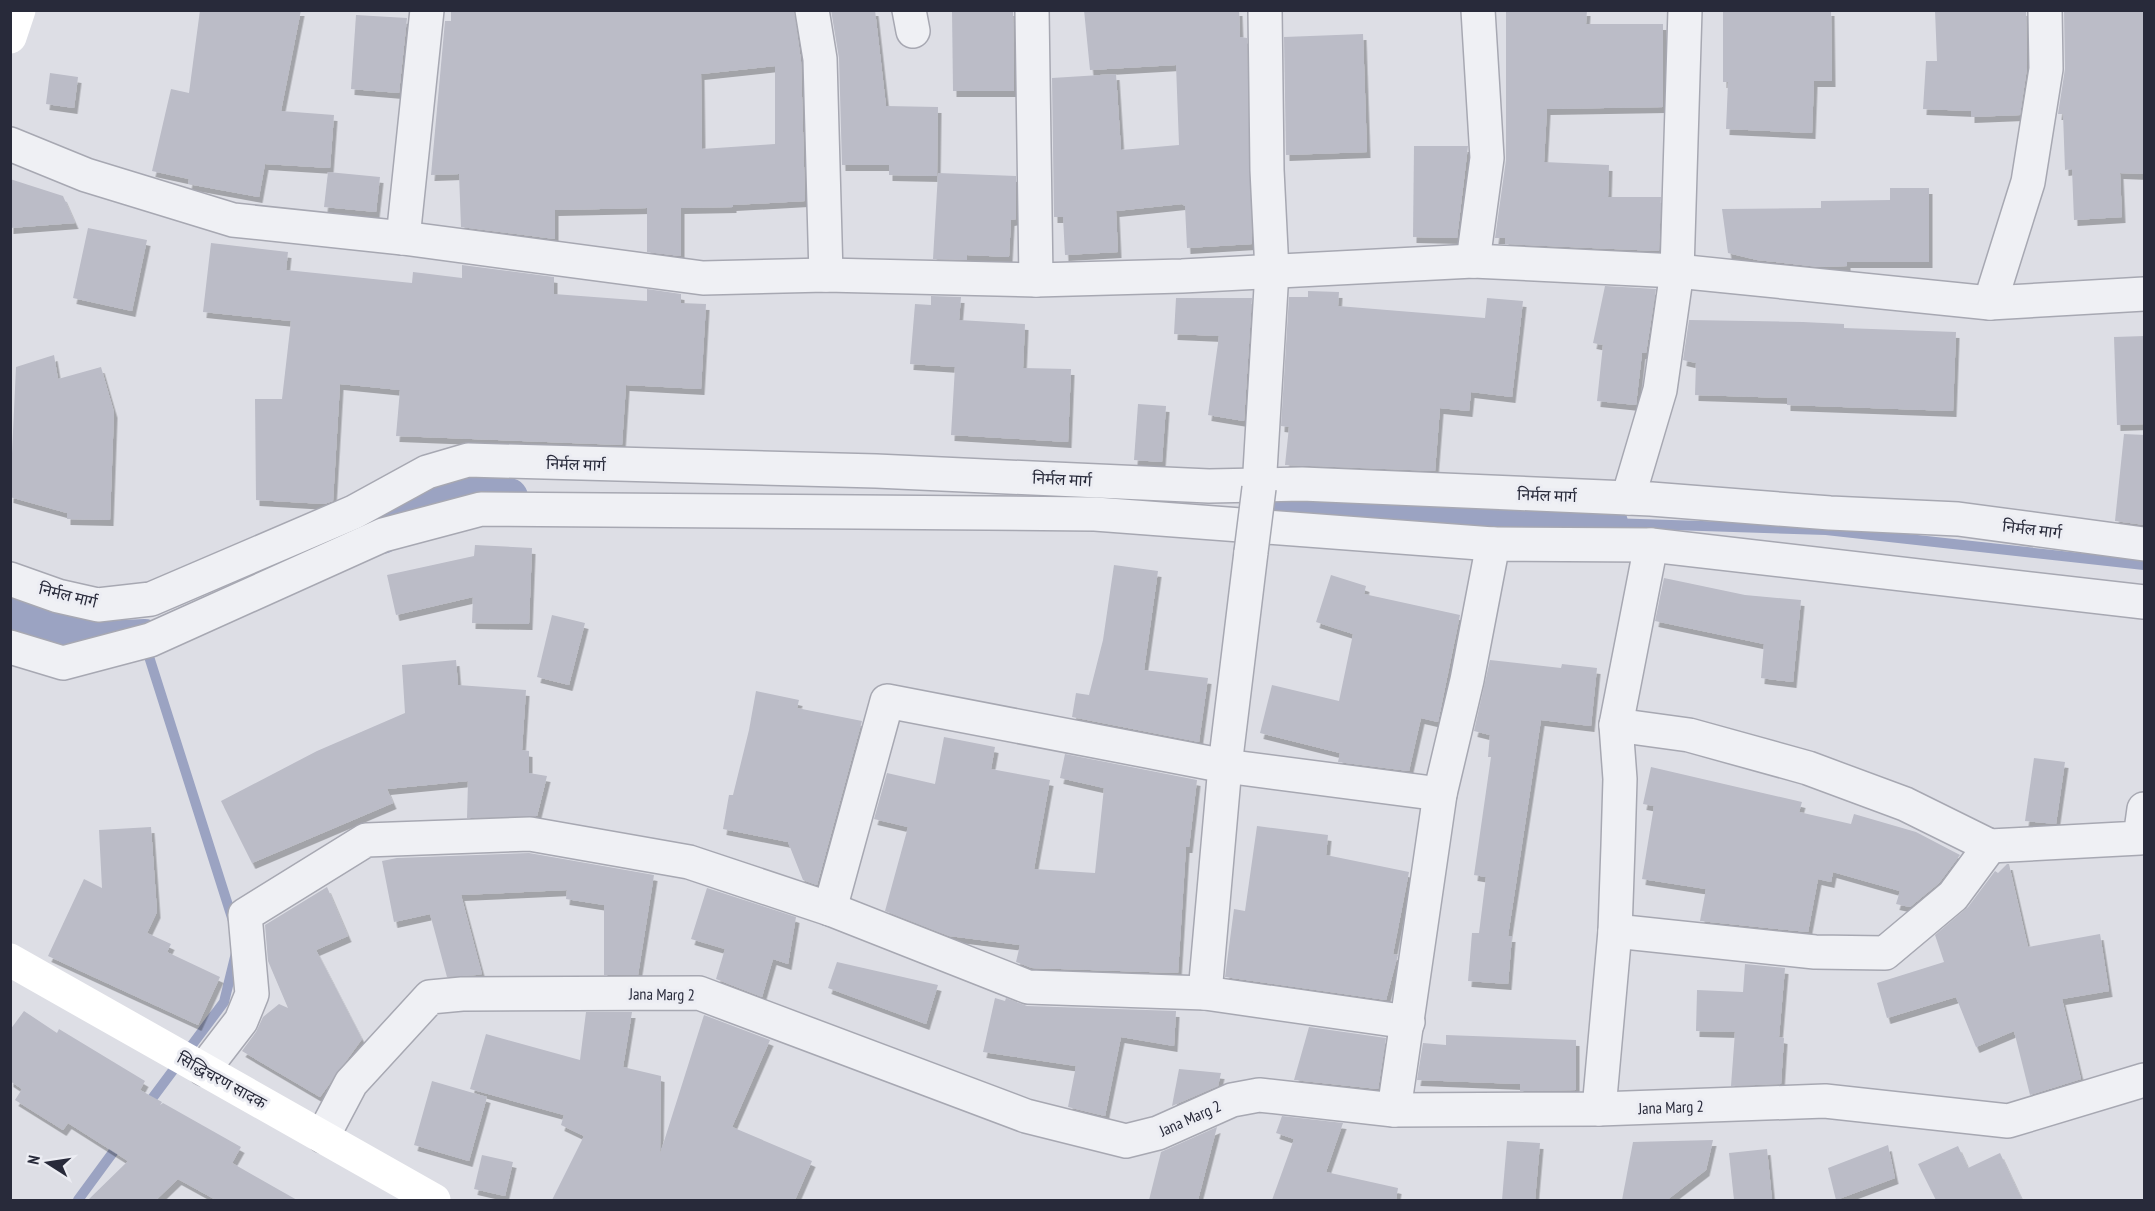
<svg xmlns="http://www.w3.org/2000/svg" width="2155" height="1211" font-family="'PT Sans Narrow','Noto Sans Devanagari',sans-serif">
<defs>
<filter id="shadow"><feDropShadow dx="3.5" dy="6" stdDeviation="0" flood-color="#0004"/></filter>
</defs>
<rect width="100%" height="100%" fill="#dddee5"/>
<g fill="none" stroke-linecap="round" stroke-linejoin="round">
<g stroke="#9ba3c2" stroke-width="10">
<polyline points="1609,523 1826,530 2144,565"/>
<polyline points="145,644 234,924"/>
<polyline points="145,1108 224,1002 236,953"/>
<polyline points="78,1200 122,1140"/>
</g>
<g stroke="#9ba3c2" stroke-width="38">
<polyline points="1266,516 1389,512 1609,523"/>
<polyline points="382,535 433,500 483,495 509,497"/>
<polyline points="10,611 101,640 145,638"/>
</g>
</g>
<g fill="#bbbcc7" fill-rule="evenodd" filter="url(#shadow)">
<polygon points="200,10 301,10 281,111 334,115 330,168 265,164 259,197 188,184 189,179 152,171 171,89 189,93"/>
<path d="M451 10H794L801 61 805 201 733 205V207L681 208V256L647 252V208L555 210V239L461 227 459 174 431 175 445 21H451ZM775 66V144L702 149 701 74Z"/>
<polygon points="831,10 875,10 886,106 938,107 937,176 889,175 889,165 842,165 839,58"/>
<polygon points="952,10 1013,10 1014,91 953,91"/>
<polygon points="1084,10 1239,10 1240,37 1247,38 1252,244 1187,248 1185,206 1182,204 1116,211 1118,252 1065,255 1063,217 1054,217 1052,78 1116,74 1121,150 1179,145 1176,65 1090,70"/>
<polygon points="1506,10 1587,10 1586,24 1663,24 1663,107 1547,109 1544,162 1609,165 1608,197 1661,197 1659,251 1505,244 1505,238 1495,238 1506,160"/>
<polygon points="1723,10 1831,10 1832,81 1814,81 1812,133 1726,129 1728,82 1723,82"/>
<polygon points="1935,10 2026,10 2027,68 2020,115 1971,117 1971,111 1923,109 1926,61 1937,61"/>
<polygon points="2064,10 2145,10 2145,174 2120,173 2122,217 2074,220 2072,169 2065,170 2063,114 2058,114 2065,69"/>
<polygon points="356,15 407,18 399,93 351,89"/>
<polygon points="1363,34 1367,152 1286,155 1284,37"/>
<polygon points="50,73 78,77 74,108 46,104"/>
<polygon points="1414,146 1468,146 1457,238 1413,237"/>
<polygon points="328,172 380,177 376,212 324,207"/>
<polygon points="938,173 1016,176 1016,219 1011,220 1009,257 967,255 967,260 933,259"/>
<polygon points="10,179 63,196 75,223 10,228"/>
<polygon points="1890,188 1929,188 1929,262 1847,262 1847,266 1819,267 1757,260 1728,253 1722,209 1821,208 1821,201 1890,200"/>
<polygon points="88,228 147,240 132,311 73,298"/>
<polygon points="211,243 288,252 286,270 412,283 413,272 462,278 462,265 554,277 554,294 647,301 647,289 681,294 681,303 706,304 701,389 626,385 622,445 396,436 400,390 340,384 333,501 324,504 256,500 255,399 282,399 291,321 203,312"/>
<polygon points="1605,286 1656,289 1646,353 1642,353 1636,405 1597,401 1603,345 1593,343"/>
<polygon points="1308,291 1339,292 1338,306 1485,318 1487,298 1523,301 1512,397 1471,392 1469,411 1440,408 1435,471 1285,465 1289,427 1281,426 1289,297 1308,297"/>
<polygon points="931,296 961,297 959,320 1025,324 1023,368 1071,369 1068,442 951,435 955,367 910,364 915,304 931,305"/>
<polygon points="1176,298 1252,298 1244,421 1208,415 1219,336 1174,334"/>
<polygon points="1689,320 1803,322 1844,324 1844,328 1956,332 1953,411 1787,405 1787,398 1695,395 1696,363 1683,360"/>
<polygon points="2145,336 2145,424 2117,425 2114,337"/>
<polygon points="54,355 58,379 101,367 114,412 110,520 67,519 67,513 10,497 16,367"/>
<polygon points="1138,404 1166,406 1162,462 1134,460"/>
<polygon points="2124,434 2145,435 2145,525 2115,521"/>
<polygon points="475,545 532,548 529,624 472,623 473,597 396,615 387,575 474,556"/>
<polygon points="1114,565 1158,571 1144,670 1208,678 1199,742 1072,717 1076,693 1089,695 1103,640"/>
<polygon points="1331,575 1366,586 1364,594 1460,615 1438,722 1421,718 1409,771 1338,762 1340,753 1260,733 1272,685 1339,701 1353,634 1316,622"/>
<polygon points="1664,578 1745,595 1801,600 1793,682 1761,678 1764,644 1655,621"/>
<polygon points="552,615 585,623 569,685 537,677"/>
<polygon points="456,660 458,685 526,690 522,750 529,751 529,773 547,776 537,816 467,818 468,781 387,789 393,803 252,863 221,801 317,751 405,713 402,665"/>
<polygon points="1490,660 1561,668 1562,664 1597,668 1591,726 1541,720 1508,936 1512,936 1508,984 1468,981 1472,933 1479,933 1486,877 1474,875 1491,757 1488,757 1490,735 1474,731"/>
<polygon points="756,691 799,700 797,708 862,721 817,885 803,880 788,842 723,829 729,795 733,795 749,730"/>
<polygon points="944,737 995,747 991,769 1050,780 1034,869 1095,873 1104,788 1060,778 1065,754 1197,780 1189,847 1186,847 1178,973 1032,968 1016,962 1020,945 949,936 885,911 908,827 874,819 887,773 935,784"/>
<polygon points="2034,758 2065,762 2056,824 2025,821"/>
<polygon points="1651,767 1802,802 1799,812 1851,824 1854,814 1916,832 1960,855 1939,883 1910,907 1896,904 1900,891 1833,872 1831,882 1818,879 1808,932 1700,921 1706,889 1642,879 1654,806 1643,804"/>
<polygon points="1257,826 1328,835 1326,855 1409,872 1393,954 1398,955 1397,958 1386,1000 1225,977 1234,909 1245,911"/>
<polygon points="151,827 157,912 147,933 171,944 167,952 220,977 198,1025 48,956 84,879 102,888 99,830"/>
<polygon points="529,853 654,875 638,975 604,975 604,905 566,899 567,890 461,895 482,974 476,975 447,977 430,914 394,922 382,861 397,858"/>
<polygon points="2007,864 2009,864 2028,947 2100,934 2109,991 2062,999 2081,1079 2030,1095 2014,1031 1976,1047 1956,997 1887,1018 1877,983 1944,962 1935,935 1968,907 1995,871 1998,873"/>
<polygon points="327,887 348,936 316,950 362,1039 320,1097 242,1051 256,1032 263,1017 279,1004 288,1008 268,961 265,925"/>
<polygon points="707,888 796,917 788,964 773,959 762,997 716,979 725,949 691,939"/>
<polygon points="837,962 938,985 926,1024 828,988"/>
<polygon points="1745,964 1785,968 1779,1037 1784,1038 1781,1084 1731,1086 1735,1032 1696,1031 1697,990 1743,992"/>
<polygon points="995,998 1005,1001 1006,998 1027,1006 1176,1011 1174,1046 1121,1037 1105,1116 1068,1107 1076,1066 983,1052"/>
<polygon points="24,1011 57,1033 59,1029 145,1081 140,1090 162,1102 160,1105 163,1103 241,1147 232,1163 297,1200 216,1200 178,1179 156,1200 88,1200 128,1161 68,1123 63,1130 15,1100 22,1089 10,1081 10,1030"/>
<polygon points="586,1012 632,1012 623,1067 661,1076 660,1154 704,1015 770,1040 732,1127 812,1161 795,1200 552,1200 584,1136 561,1125 564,1115 470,1089 486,1034 580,1060"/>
<polygon points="1309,1027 1386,1038 1378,1089 1294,1080"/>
<polygon points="1446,1035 1576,1040 1576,1090 1520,1091 1520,1084 1417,1080 1423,1043 1446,1045"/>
<polygon points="1179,1069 1221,1073 1218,1086 1172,1106"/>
<polygon points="432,1081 487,1097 469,1161 414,1145"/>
<polygon points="1282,1116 1343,1123 1326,1172 1398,1188 1396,1200 1272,1200 1294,1139 1276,1133"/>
<polygon points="1217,1127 1198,1200 1149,1200 1161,1152"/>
<polygon points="1713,1140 1706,1170 1667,1200 1622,1200 1633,1142"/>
<polygon points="1507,1141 1540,1143 1535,1200 1502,1200"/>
<polygon points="1888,1145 1895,1178 1836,1200 1828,1168"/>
<polygon points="1958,1146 1968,1168 2000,1153 2022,1200 1936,1200 1918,1164"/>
<polygon points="1767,1149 1772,1200 1734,1200 1729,1153"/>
<polygon points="482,1155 513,1162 505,1196 474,1189"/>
</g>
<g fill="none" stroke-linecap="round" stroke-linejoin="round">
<defs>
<g id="street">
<polyline points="812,10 820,59 826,275"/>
<polyline points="909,10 913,31"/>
<polyline points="1032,10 1036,280"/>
<polyline points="10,144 86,175 233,220 403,238 703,278 826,275 1036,280 1182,276 1473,261 1677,271 1990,303 2144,294"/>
<polyline points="403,238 427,10"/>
<polyline points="1473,261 1487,158 1478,10"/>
<polyline points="1990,303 2028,182 2046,69 2045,10"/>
<polyline points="1259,488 1272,271 1267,170 1265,10"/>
<polyline points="1628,498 1660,390 1677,271 1685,10"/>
<polyline points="10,579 58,596 98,605 151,599 354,512 427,472 468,460 876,471 1209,486 1302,484 1651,499 1830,513 1958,519 2144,544"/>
<polyline points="10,647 63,663 150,640 383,535 481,509 1095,514 1493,544"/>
<polyline points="1616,725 1689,735 1808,768 1905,804 1990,846 2140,838 2144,809"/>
<polyline points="830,909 887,701 1225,766 1440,794"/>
<polyline points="1615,931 1815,952 1885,953 1953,896 1990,846"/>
<polyline points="1205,993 1225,766 1251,552"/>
<polyline points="204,1069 241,1021 252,994 245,915 366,840 530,834 689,862 830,909 1028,987 1205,993 1408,1022"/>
<polyline points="1599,1109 1615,931 1618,846 1620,779 1616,725 1651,545"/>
<polyline points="1394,1110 1440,794 1467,680 1493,544 1651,545 2144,602"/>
<polyline points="323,1136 351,1083 430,997 462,994 699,993 1026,1116 1126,1141 1158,1133 1232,1100 1259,1095 1394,1110 1599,1109 1825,1101 2008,1121 2144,1080"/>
</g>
</defs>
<use href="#street" stroke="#a7a8b2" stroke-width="36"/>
<use href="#street" stroke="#eff0f4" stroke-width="33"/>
<g stroke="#fff" stroke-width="33">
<polyline points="10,37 19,10"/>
<polyline points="10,960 434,1200"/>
</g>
<defs>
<polyline id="street-bridge" points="1251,552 1259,488"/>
</defs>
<use href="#street-bridge" stroke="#a7a8b2" stroke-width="36" stroke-linecap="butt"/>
<use href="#street-bridge" stroke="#eff0f4" stroke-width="33"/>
</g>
<g text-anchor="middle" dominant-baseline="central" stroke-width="6" stroke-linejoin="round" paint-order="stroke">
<g font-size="16" fill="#282a3a" stroke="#ecedf3">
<text transform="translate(576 464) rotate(2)">निर्मल मार्ग</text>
<text transform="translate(1062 479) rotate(3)">निर्मल मार्ग</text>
<text transform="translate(1547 495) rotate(2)">निर्मल मार्ग</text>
<text transform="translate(2032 529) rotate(7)">निर्मल मार्ग</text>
<text transform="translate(68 595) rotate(14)">निर्मल मार्ग</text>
<text transform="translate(662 994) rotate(1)">Jana Marg 2</text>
<text transform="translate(222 1080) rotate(29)">सिद्धिचरण सादक</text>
<text transform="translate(1671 1107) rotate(-2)">Jana Marg 2</text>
<text transform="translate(1190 1118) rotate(-24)">Jana Marg 2</text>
</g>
</g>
<rect width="2155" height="1211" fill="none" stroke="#282a3a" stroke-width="24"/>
<g transform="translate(48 1163) rotate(282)" stroke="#ecedf3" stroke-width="4.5" paint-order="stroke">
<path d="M0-4.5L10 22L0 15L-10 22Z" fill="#282a3a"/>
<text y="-9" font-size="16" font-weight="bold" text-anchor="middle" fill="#282a3a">N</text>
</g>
</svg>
